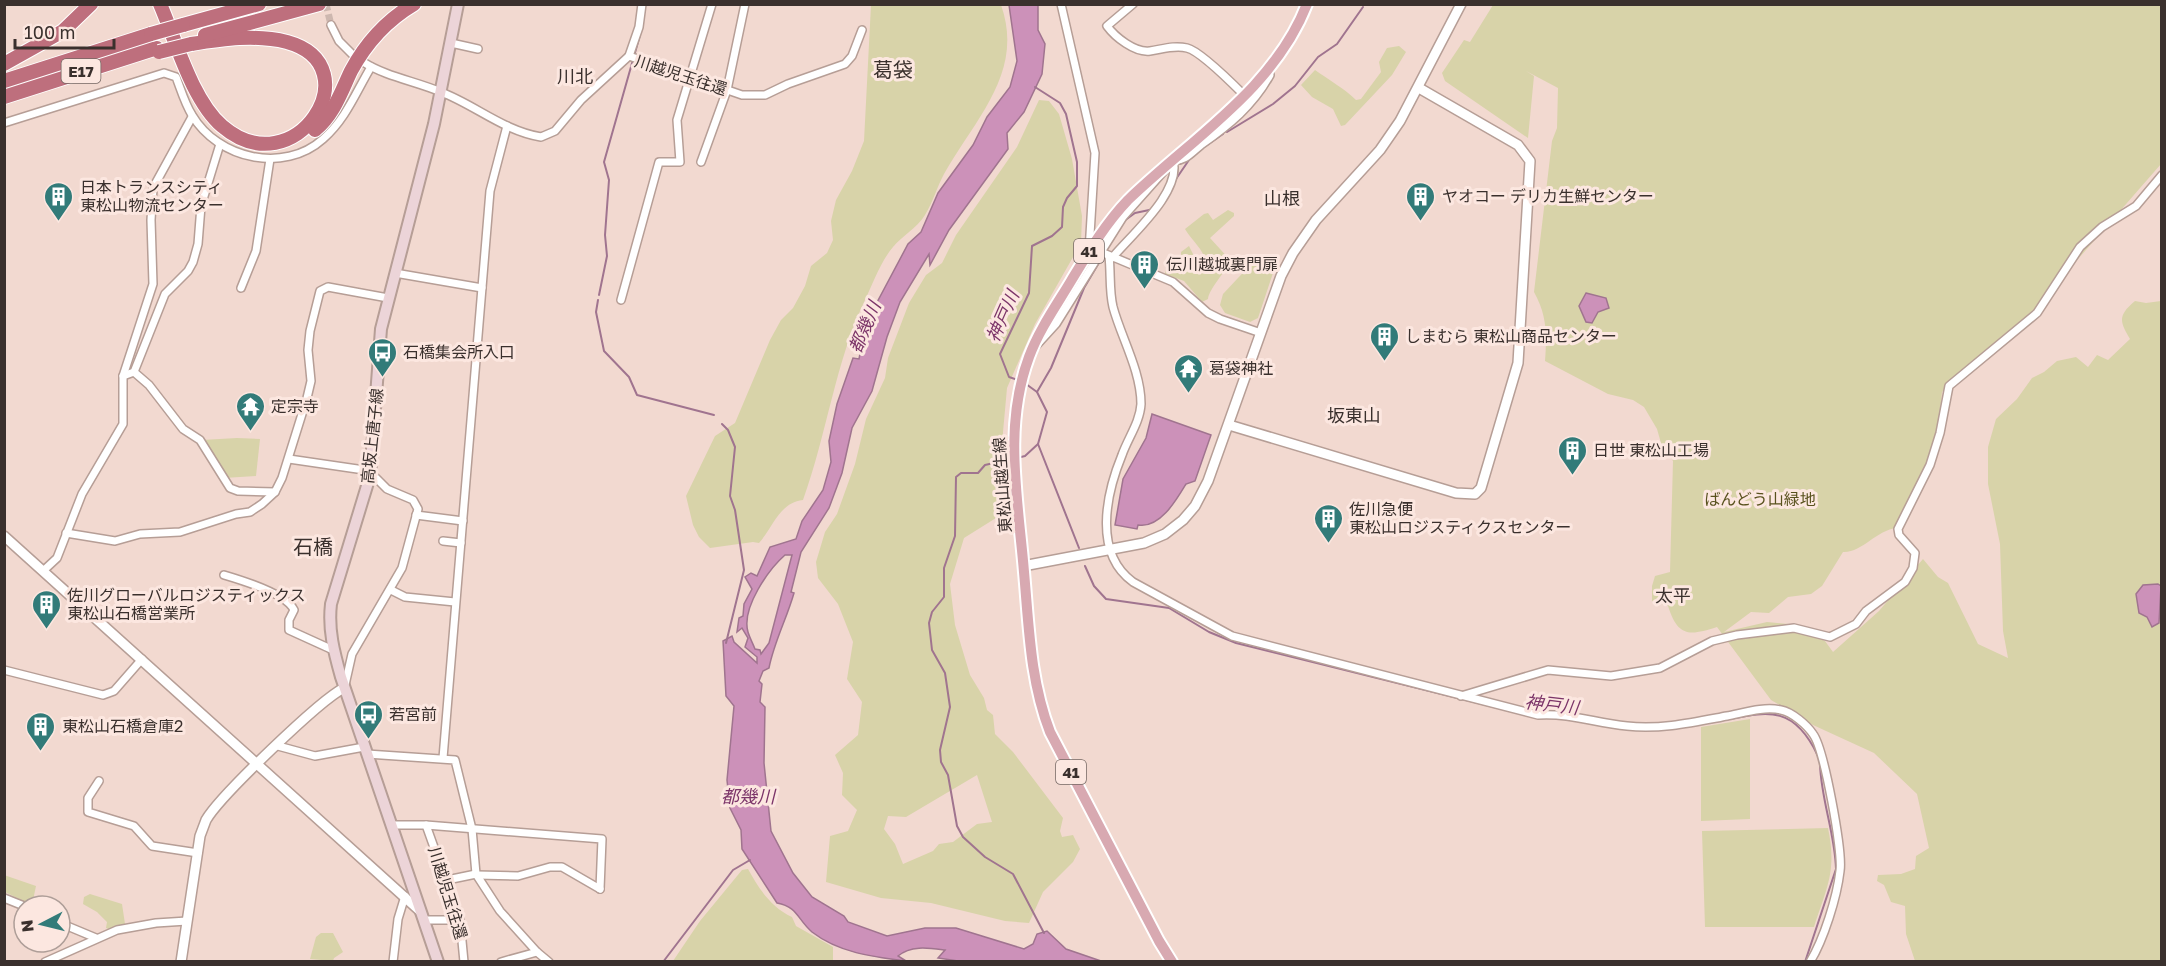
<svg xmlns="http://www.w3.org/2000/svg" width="2166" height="966" font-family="'Golos Text','Noto Sans JP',sans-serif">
<rect width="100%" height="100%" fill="#f2d9d0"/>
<g fill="#d8d3a9" fill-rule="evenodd">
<path d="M871 5H1001C1025 72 975 119 944 174 937 187 933 202 925 215 917 228 902 236 893 247 881 261 873 283 865 300 835 363 827 434 803 500 779 503 774 526 759 543L753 542 710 548 699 537 693 525 686 496 715 436 735 423 770 340 781 320 793 308 805 286 811 266 827 253 833 240 831 221 836 200 852 171 864 141Z"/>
<path d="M1493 5H2161V164L2031 313 1942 392 1938 431 1928 463 1897 528C1876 530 1862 553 1843 552L1822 586 1811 594 1788 597 1769 613 1751 612 1724 632 1767 622 1788 624 1825 641 1833 652 1879 611 1923 559 1938 577 1948 583 1978 644 2008 658 2003 631 2000 544 1988 484V447L1996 419 2017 399 2032 378 2044 372 2057 361 2076 357 2088 367 2097 355 2108 360 2130 339C2120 322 2117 316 2135 301L2146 303 2161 301V961H1915L1906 934 1905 906 1891 902 1884 885 1877 881 1878 875 1901 874 1915 869 1916 856 1929 848 1917 794 1874 753 1813 725 1771 700 1717 627C1689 636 1678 637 1668 606L1652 601V586L1655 576 1670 572 1673 461 1661 443 1657 429 1644 407 1633 400 1608 394 1545 361C1547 335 1547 315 1534 292L1552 141 1557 128 1558 88 1526 71 1534 76 1528 138 1445 81 1442 73 1464 40 1470 42Z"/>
<path d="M1399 46 1406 52 1392 75 1345 125 1341 126 1333 109 1312 97 1301 85 1315 70C1329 80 1345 89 1356 100L1361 99 1381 72 1379 62 1387 48Z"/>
<path d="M1039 100 1049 101 1059 114 1072 159 1082 216 1081 243 1035 324 1007 388 1003 432V481L996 518 964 538 950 584 955 625 970 675 984 698 987 710 993 715 995 734 1013 752 1063 818 1060 831 1062 837 1073 835 1080 849 1073 862 1043 892 1029 923 1005 921 931 903 881 898 826 882 830 836 848 831 857 810 842 795 843 773 835 755 858 735 862 702 847 679 853 642 838 604 818 578 816 562 825 532 837 514 855 464 866 419 885 378 888 358 909 303 926 275 942 263 956 235 1017 147ZM977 775 992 822 977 824 953 842 939 844 933 851 903 864 895 844 884 829 888 816 906 817Z"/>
<path d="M1228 210 1234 213V216L1210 238 1231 261C1225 272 1209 289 1208 299L1202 302 1184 281 1165 274C1167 266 1168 260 1175 255L1181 258V252L1189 246 1197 262 1206 269C1209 254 1192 241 1185 229L1204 214 1208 213 1213 220Z"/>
<polygon points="1253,262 1260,262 1274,270 1258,318 1250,322 1225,313 1220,305 1223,294"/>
<polygon points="237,438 260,439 256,476 224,478 202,440"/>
<polygon points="1750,719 1750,819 1701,821 1701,727"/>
<path d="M1828 828C1837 871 1827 887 1814 927H1705L1702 831Z"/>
<path d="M748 869C759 889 771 907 792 917L796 926 833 947V961H673L700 921 742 870Z"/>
<polygon points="4,875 36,886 32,905 26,905 23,901 5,892"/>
<polygon points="90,894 122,904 125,924 116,932 106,928 107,922 97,912 83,904 84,897"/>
<polygon points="321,933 333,933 343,952 334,958 333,961 310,959 316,937"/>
</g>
<g fill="#cc91b9" stroke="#a0748f" stroke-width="1.5" fill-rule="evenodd">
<path d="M1009 5H1038V30L1045 44 1042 74 1024 112 1007 133 1008 149 949 230 930 265 929 254 900 302 887 337 872 391 852 428 842 473 829 508 801 552 791 592 794 593C787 618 774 642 769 668L763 671 759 681 762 684 760 702 765 707 764 763 771 831 793 873 812 897 844 916 848 922 887 936 925 928H956L1024 949 1033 944 1037 934 1047 931 1066 949 1101 961H958L938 958 945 950C929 948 911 945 898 956L906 961C874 957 839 953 812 932 797 919 798 907 777 903L742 849 741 830 730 808 727 780 734 706 726 696 723 641 732 636 734 642 757 663V657L745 647 748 638 742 628 737 632 739 618 743 616 744 604 752 589 745 577 751 573 757 576 770 547 796 539 802 521 823 490 831 462 829 441 837 404 853 358 859 359 866 323 908 244 921 232 938 193 973 145 987 117 1010 87 1017 61ZM785 555H792L769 643 761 654 760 650 755 649C753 644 749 636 748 632 741 608 769 569 785 555Z"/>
<polygon points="1586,293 1606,298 1609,308 1598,312 1592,323 1586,322 1579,306"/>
<path d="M1152 414 1211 435 1195 481 1186 484C1177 499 1160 529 1138 525L1137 529 1115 525 1123 479 1146 438Z"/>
<polygon points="2158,584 2161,586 2159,623 2152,627 2147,617 2139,613 2136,594 2143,585"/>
</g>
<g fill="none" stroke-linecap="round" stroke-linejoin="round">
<g stroke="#a0748f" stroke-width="2">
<polyline points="1227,132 1273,104 1295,86 1318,57 1337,44 1363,7"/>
<polyline points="1207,145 1223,134"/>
<polyline points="1176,179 1191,157"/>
<polyline points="1124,221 1135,213 1154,209"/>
<polyline points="599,295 607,256 605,235 609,180 604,162 640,35"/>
<polyline points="598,300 596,312 604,351 629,377 637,395 714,415"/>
<polyline points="1018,380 1009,377 1000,354 1029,293 1032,246 1052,236 1062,227 1063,207 1067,198 1077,186 1077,162 1066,114 1060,103 1035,87"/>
<polyline points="1026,384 1037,392 1047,412 1038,444 1079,548"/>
<polyline points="1037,392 1051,368 1084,288 1104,254"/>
<polyline points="722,424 728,430 735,447 730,496 735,510 744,570 726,643"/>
<polyline points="1017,458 1025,456 1038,444"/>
<polyline points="1011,459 985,465 978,473 961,473 956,477 955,536 944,568 944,597 932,612 929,623 932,650 945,673 950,707 940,750 941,762 948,775 957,826 963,837 985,857 1013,874 1044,933"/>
<polyline points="1085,566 1094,586 1106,599 1169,608 1209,632 1236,643 1538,718"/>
<path d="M1701 724C1756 717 1789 694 1818 756"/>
<polyline points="1624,729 1663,729"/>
<polyline points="663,962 733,870 750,860"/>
<path d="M1805 962 1836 869C1835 833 1821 800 1820 764"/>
</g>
<polyline stroke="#cdb7af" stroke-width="7" stroke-dasharray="7 3.5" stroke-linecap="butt" points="326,4 331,25"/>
<defs>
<g id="minor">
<polyline points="1061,4 1095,153 1089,251"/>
<path d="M1133 4 1107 26C1115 37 1135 53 1150 51 1163 49 1174 45 1187 48 1200 51 1233 84 1244 95"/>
<polyline points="331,25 339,41 354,56"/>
<polyline points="451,43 478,49"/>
<polyline points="629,56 639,27 642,4"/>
<path d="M363 62C387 77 415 81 441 92 475 105 504 131 541 137L555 131 581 100 629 56 742 95H765L788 84 845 64 852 56 862 30"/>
<path d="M4 123 164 73 176 77C181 90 185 104 192 115 218 159 284 174 323 139 346 119 356 92 371 67"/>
<polyline points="701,162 727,90 745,4"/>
<polyline points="1101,252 1123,217 1164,171"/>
<path d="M1109 256C1111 273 1109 290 1113 307 1121 337 1141 371 1141 404 1140 422 1128 438 1122 455 1106 494 1093 553 1133 582L1232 636 1538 715C1571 713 1595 723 1627 726 1660 730 1695 722 1727 716 1743 713 1764 706 1781 710 1792 712 1807 725 1813 734 1824 748 1843 852 1840 871 1837 897 1824 939 1810 962"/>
<path d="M1112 258C1131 235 1182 192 1173 160 1185 162 1192 152 1201 145 1229 125 1253 106 1270 75L1269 69"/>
<polyline points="395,273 482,288"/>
<polyline points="241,288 256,251 270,159"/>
<polyline points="621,300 659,162 680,162 677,120 712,4"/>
<polyline points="1035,347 1056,324 1101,252 1173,282 1208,313 1220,319 1261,333"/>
<polyline points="134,372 149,385 183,429 200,440 230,488 238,491 275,492"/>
<polyline points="123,376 134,372 165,294 188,271 193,262 198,244 201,206 220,144"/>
<polyline points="289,459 371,471"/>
<polyline points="416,515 463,521"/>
<polyline points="66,533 115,541 140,534 180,532 236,514 250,512 262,504 275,492 282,478 307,398 311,381 308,350 310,331 320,291 328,287 388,298"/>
<polyline points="443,541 461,543"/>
<polyline points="43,571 57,558 82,494 123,424 123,376 153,284 151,220 153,188 192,117"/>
<path d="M224 575C241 580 287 594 294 610L289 620V630L333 650"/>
<polyline points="391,590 405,597 455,602"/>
<polyline points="4,670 103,695 114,691 142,659"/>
<polyline points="345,685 352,654 402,568 418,509 413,500 387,489 375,477 370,476"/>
<polyline points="1461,696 1548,670 1611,676 1660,668 1712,641 1737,635 1794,628 1830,637 1856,624 1866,611 1905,582 1913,568 1915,553 1899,535 1898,529 1930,465 1940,433 1949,386 2037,313 2080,247 2102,227 2136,206 2162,175"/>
<polyline points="278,746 315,756 364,747"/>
<polyline points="367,754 455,760 472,829 476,874 500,911 537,952 549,962"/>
<polyline points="443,758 490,191 507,126"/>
<polyline points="99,781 88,798 88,812 134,826 152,846 198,853"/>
<polyline points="391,825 426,825 602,839 600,889"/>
<polyline points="426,825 460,920 464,962"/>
<polyline points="477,875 518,876 550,867 562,867 600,889"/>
<polyline points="447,880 476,874"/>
<polyline points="4,898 24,906"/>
<polyline points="423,920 460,920"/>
<polyline points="60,923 96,938"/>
<polyline points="45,962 117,930 156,923 187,921"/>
<polyline points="393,962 398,919 405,896"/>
<polyline points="501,962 537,952"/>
</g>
<g id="tertiary">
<polyline points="1229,425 1456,493 1475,494 1481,488 1518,363 1530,161 1518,145 1419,88"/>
<polyline points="4,536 420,911"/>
<polyline points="1023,566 1144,543 1165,534 1183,520 1195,506 1208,481 1281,276 1293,253 1316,220 1380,150 1400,121 1461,4"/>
<path d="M181 962 200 836 206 820C220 796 320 700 344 688"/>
</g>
<path id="secondary" d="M438 962 341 677C334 652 328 630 331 604L370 476 381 329 434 124 458 4"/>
<path id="primary" d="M1172 962 1159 941 1050 732C1030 680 1029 627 1024 572 1018 499 1003 427 1029 357 1039 330 1056 306 1071 281 1088 253 1105 224 1128 200 1191 139 1274 89 1307 4"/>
<g id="motorway">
<path d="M160 4C176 41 192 100 222 126 295 189 374 66 287 42 255 34 223 39 191 44"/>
<polyline points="183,25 259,4"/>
<polyline points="205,35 319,4"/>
<polyline points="4,64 63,31 91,4"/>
<polyline points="4,81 151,34"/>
<polyline points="4,97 157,48"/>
<path d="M315 130C334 114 341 92 351 71 366 43 387 20 414 4"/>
</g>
</defs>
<use href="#minor" stroke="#b69e96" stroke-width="10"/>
<use href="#tertiary" stroke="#b69e96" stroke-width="12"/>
<use href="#secondary" stroke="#b69e96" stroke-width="14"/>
<use href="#primary" stroke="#fff" stroke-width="14"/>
<use href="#motorway" stroke="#fff" stroke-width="16"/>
<use href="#minor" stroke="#fff" stroke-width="7"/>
<use href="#tertiary" stroke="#fff" stroke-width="9"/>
<use href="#secondary" stroke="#ecd4d8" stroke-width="10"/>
<use href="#primary" stroke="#d8a9b1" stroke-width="10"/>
<use href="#motorway" stroke="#be6f7d" stroke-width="14"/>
<defs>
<g id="motorway-bridge">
<polyline points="151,34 183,25"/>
<polyline points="159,52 191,44"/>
</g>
</defs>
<use href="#motorway-bridge" stroke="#fff" stroke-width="16" stroke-linecap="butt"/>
<use href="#motorway-bridge" stroke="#be6f7d" stroke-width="14"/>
</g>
<defs>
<symbol id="building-pin" viewBox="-11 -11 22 30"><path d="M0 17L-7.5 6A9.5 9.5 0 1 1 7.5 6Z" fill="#327b79" stroke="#fce7e0"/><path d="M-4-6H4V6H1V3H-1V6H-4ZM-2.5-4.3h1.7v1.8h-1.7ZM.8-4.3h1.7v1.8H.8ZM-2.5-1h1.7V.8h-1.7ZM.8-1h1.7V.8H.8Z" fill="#fff"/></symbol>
<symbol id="bus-pin" viewBox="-11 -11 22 30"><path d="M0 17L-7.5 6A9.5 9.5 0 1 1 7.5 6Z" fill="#327b79" stroke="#fce7e0"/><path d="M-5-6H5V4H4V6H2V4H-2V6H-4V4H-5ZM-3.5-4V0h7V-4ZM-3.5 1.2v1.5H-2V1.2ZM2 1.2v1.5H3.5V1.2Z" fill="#fff"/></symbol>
<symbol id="temple-pin" viewBox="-11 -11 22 30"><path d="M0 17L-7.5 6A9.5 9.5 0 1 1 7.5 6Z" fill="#327b79" stroke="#fce7e0"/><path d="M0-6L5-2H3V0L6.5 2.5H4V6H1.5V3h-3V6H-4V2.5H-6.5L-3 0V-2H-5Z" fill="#fff"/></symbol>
</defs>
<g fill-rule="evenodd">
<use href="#building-pin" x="42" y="180" width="33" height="45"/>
<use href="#building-pin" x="1404" y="180" width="33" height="45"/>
<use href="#building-pin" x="1128" y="248" width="33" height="45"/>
<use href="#building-pin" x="1368" y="320" width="33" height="45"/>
<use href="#bus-pin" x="366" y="336" width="33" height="45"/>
<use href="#temple-pin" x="1172" y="352" width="33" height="45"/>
<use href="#temple-pin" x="234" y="390" width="33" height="45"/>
<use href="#building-pin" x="1556" y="434" width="33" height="45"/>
<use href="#building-pin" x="1312" y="502" width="33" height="45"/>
<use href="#building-pin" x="30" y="588" width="33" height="45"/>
<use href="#bus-pin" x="352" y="698" width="33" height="45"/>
<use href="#building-pin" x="24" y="710" width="33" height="45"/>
</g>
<g text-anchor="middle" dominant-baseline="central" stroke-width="6" stroke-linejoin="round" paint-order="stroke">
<g fill="#fce7e0" stroke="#746763" stroke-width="1.5">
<rect x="61.5" y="59" width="39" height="24" rx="4.5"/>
<rect x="1074" y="239" width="30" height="24" rx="4.5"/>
<rect x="1056" y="760" width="30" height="24" rx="4.5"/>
</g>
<g font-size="15" font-weight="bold" fill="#3a302d">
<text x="81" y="71">E17</text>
<text x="1089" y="251">41</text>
<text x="1071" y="772">41</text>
</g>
<g font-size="16" fill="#3a302d" stroke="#fce7e0">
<text transform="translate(681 75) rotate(18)">川越児玉往還</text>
<text transform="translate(372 436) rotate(-84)">高坂上唐子線</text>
<text transform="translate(1002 485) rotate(-94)">東松山越生線</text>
<text transform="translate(448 893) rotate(73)">川越児玉往還</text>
</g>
<g font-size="16" fill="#3a302d" stroke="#fce7e0" text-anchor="start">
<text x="80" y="187">日本トランスシティ<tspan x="80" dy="18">東松山物流センター</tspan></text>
<text x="1442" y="196">ヤオコー デリカ生鮮センター</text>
<text x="1166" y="264">伝川越城裏門扉</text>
<text x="1405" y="336">しまむら 東松山商品センター</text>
<text x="403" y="352">石橋集会所入口</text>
<text x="1209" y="368">葛袋神社</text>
<text x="271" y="406">定宗寺</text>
<text x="1593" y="450">日世 東松山工場</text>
<text x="1349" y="509">佐川急便<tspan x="1349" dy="18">東松山ロジスティクスセンター</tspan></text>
<text x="67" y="595">佐川グローバルロジスティックス<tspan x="67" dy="18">東松山石橋営業所</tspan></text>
<text x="389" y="714">若宮前</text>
<text x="62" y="726">東松山石橋倉庫2</text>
</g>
<g font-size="16" fill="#59521e" stroke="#fce7e0">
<text x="1760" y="499">ばんどう山緑地</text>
</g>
<g font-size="18" fill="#3a302d" stroke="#fce7e0">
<text x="575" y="76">川北</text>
<text x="1282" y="198">山根</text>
<text x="1354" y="415">坂東山</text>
<text x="1673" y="595">太平</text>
</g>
<g font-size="18" font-style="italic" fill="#7c3569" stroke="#fce7e0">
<text transform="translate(1002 316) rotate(-66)">神戸川</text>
<text transform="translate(864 327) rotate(-67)">都幾川</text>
<text transform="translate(1552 704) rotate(7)">神戸川</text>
<text x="748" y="796">都幾川</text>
</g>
<g font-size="20" fill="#3a302d" stroke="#fce7e0">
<text x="893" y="69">葛袋</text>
<text x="313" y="546">石橋</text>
</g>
</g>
<rect width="2166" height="966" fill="none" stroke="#3a302d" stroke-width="12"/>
<g transform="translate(42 924) rotate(263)"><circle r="28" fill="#fce7e0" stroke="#ae9e98" stroke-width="1.5"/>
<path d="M0-4.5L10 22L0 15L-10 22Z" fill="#327b79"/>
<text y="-9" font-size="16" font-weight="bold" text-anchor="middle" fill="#3a302d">N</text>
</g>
<path d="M15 39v9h99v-9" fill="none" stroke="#3a302d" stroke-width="3"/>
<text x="24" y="39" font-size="18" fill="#3a302d" stroke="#fce7e0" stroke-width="4.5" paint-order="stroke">100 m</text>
</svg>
